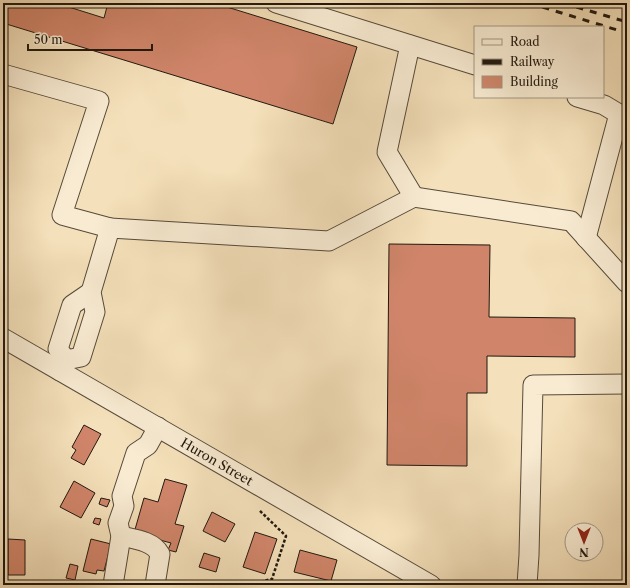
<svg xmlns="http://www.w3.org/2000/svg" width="630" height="588" font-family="'Libre Caslon Text',serif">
<rect width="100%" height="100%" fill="#f4e0ba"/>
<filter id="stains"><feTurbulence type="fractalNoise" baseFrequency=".005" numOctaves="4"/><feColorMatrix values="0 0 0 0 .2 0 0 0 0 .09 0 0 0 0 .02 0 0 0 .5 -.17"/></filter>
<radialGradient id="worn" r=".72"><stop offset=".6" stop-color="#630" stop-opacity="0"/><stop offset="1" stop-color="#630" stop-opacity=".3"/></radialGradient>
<g fill="#d0856a" stroke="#21180f">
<polygon points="3,3 56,3 104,18 108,3 214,3 357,47 333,124 3,23"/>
<polygon points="389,244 490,245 489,317 575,318 575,357 487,356 487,393 467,393 467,466 387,465"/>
<polygon points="84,425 101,434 84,465 71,458 76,450 72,447"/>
<polygon points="165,479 187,485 175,524 184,526 176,552 168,550 171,543 134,533 144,498 158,502"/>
<polygon points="74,481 95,493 81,518 60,507"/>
<polygon points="101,498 110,500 107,507 99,504"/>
<polygon points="212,512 235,524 225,542 203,531"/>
<polygon points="95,518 101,519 99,525 93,523"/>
<polygon points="255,532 277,539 265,574 243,567"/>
<polygon points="8,539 25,540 25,575 8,575"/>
<polygon points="91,539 111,544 104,571 97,570 96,574 83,571"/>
<polygon points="300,550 337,560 331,581 294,572"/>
<polygon points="204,553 220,558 216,572 199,567"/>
<polygon points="70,564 78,566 75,580 66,578"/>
</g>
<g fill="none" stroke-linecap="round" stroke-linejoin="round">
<defs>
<g id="minor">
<polyline points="276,3 475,65"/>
<polyline points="410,45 387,152 414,197"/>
<polyline points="3,74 99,101 62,215 110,228 91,292 95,312 81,357 66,360 60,371"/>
<polyline points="577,97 604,105 619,114 586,238"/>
<polyline points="110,228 329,241 414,197 571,221 627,283"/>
<path id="s1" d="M3 338 431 585"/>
<polyline points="66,360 58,349 72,305 91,292"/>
<path d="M121 536C134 539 153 541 160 554L155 585"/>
<polyline points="113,585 121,536 118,523 124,506 122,496 136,453 148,445 158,427"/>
<polyline points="527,585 529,555 533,385 627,384"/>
</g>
</defs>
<use href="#minor" stroke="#564a3a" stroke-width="21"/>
<polyline stroke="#21180f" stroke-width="2.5" stroke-dasharray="3 2" stroke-linecap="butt" points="246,585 272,579 286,536 259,510"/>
<use href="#minor" stroke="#f8ebd2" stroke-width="19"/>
<g stroke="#21180f" stroke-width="3" stroke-dasharray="7 7" stroke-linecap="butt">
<polyline points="529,3 627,33"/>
<polyline points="563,3 627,22"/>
</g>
</g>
<g text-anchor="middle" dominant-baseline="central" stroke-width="3" stroke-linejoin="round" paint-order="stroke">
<g font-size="13" fill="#21180f" stroke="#f8ebd2">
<text stroke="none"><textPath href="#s1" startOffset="247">Huron Street</textPath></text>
</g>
</g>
<rect width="630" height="588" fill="none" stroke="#f4e0ba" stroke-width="16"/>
<rect x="4" y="4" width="622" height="580" fill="none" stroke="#21180f" stroke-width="2"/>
<rect x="8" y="8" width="614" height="572" fill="none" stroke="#21180f"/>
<rect x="474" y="26" width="130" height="72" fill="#f8ebd2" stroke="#a29784"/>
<rect x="482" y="39" width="20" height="6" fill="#f8ebd2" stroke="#a29784"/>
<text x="510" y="46" font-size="12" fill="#21180f">Road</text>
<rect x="482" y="59" width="20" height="6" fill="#21180f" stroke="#a29784"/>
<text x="510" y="66" font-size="12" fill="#21180f">Railway</text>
<rect x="482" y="76" width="20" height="12" fill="#d0856a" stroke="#a29784"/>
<text x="510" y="86" font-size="12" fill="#21180f">Building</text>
<g transform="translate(584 542) rotate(180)"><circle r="19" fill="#f8ebd2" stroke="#a29784"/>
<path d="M0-3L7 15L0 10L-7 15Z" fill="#8f2418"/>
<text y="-6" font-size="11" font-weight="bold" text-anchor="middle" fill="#21180f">N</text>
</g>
<path d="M28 44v6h124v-6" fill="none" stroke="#21180f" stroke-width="2"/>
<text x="34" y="44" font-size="12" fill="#21180f" stroke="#f8ebd2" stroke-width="3" paint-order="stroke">50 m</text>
<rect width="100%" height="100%" filter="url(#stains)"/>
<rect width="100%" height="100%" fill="url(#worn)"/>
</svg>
